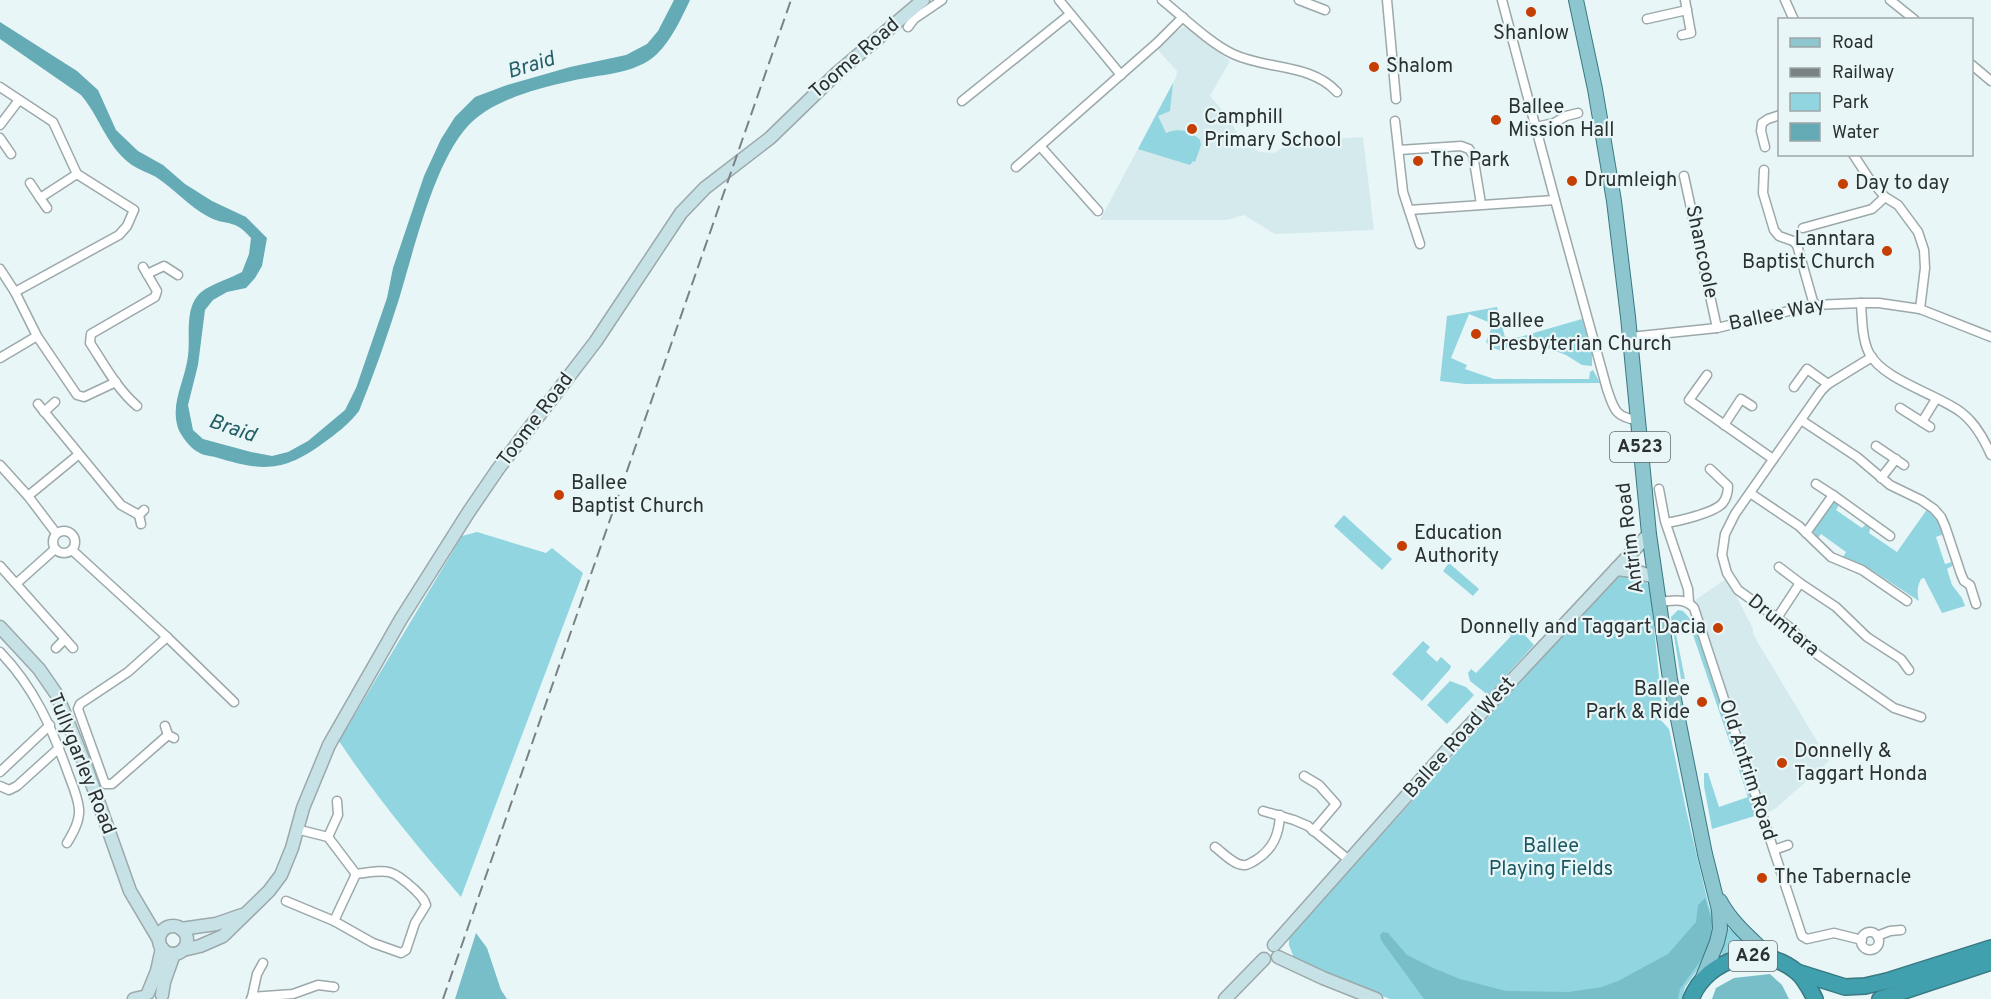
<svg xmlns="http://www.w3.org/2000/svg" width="1991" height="999" font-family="Overpass,sans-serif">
<rect width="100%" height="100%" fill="#e9f6f8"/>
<g fill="#d4eaed">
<polygon points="1184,27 1187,28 1230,61 1210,96 1229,118 1237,133 1259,152 1274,153 1293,141 1363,137 1374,230 1275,234 1244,215 1227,220 1100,220 1176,77 1177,71 1157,49 1171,35"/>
<polygon points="1727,578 1753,629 1753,633 1757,641 1829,761 1775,809 1766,813 1694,601"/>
</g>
<g fill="#90d5e0">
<path d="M1173 83 1170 111 1158 116 1166 133C1178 128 1190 130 1200 140L1201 145 1195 162 1193 161 1190 165 1138 149Z"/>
<polygon points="1497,307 1506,341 1582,319 1592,353 1592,366 1582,365 1566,355 1534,343 1505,348 1504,352 1488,346 1488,344 1486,342 1493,324 1469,314 1451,358 1467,365 1465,369 1494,379 1589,379 1590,372 1593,370 1600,383 1465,384 1440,381 1447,316"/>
<path d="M1832 502 1840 503 1836 510 1862 528 1868 522 1871 526 1869 533 1897 552 1928 508 1935 514 1944 534 1936 537 1945 564 1952 562V566L1947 569 1952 585 1962 598 1965 606 1942 613 1924 578 1921 579C1917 587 1917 593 1919 601L1870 569 1843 557 1846 552 1821 534 1818 538 1813 531Z"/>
<polygon points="1344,515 1392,559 1382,570 1334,526"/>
<path d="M477 532 546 553 552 548 583 573 461 897C417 846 376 797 339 741L462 536Z"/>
<polygon points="1449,563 1479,589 1473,596 1443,571"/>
<polygon points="1626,573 1642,577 1650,587 1662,707 1660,719 1669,729 1687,814 1709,907 1715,921 1713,943 1705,960 1685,987 1682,999 1390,999 1307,967 1294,958 1289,945 1289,937 1616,576"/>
<polygon points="1678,610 1683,611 1694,623 1736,750 1734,755 1690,626 1675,629 1685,679 1681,679 1671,617"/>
<polygon points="1512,627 1519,629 1534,645 1488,695 1470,681 1468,673 1471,669 1476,673 1511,636 1506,631"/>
<polygon points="1423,641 1430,647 1426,652 1437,662 1441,657 1451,666 1450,669 1422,701 1392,674"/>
<polygon points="1450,681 1466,687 1474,695 1447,724 1427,705"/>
<polygon points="1738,767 1743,769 1758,815 1712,829 1704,786 1704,773 1708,773 1719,807 1748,797"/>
<polygon points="1727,927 1754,949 1735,950 1722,955 1721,952"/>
</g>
<g fill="#77bec9">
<polygon points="1705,898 1712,921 1710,941 1701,960 1680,989 1678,999 1424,999 1381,940 1380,935 1383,932 1388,933 1407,955 1433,968 1460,979 1506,991 1569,992 1602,987 1618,981 1668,954 1696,922 1698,905"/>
<polygon points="476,933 487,948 501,990 507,999 455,999"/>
<polygon points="1770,974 1782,985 1789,999 1712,999 1716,988 1734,978"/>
</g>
<path fill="#65abb6" d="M674 0H690C681 19 672 39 657 54 635 75 599 74 571 81 539 88 500 98 474 120 436 153 414 250 399 299 387 337 374 374 359 411 349 424 336 434 322 444 282 473 261 471 215 457 210 456 202 455 198 452 190 448 181 436 178 428 170 403 185 381 188 356 191 332 182 300 209 287 220 281 231 278 242 272L249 254 251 238C233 217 226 227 207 216 189 206 174 189 156 177 147 172 136 169 128 162 106 144 99 116 81 95L0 39V22L77 71 98 90 116 130 138 151 163 165 185 184 212 201 246 217 267 238 262 266 255 278 246 288 227 292 213 300 205 310 198 365 188 405 193 430 203 439 251 452 272 456 288 452 308 441 345 410 356 388 387 298 393 268 424 176 441 139 455 117 475 97 507 85 570 67 626 55 647 44 658 31Z"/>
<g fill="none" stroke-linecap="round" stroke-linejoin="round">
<defs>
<g id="street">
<polyline points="1059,0 1121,75"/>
<path d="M1162 0C1183 17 1210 43 1233 54 1267 70 1310 63 1337 92"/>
<polyline points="1299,0 1325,10"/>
<polyline points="1387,0 1396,99"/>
<path d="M1502 0 1555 200 1607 389C1614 408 1614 417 1637 420"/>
<polyline points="1785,0 1794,20"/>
<polyline points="1890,0 1915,20"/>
<polyline points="1647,19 1687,10"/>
<polyline points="908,27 914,19 942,0"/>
<polyline points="1682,35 1691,33 1685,0"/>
<polyline points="1972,65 1991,81"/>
<polyline points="0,87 53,122 77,174 134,210 127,226 119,235 15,292"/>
<polyline points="962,101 1069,15"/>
<polyline points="1395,121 1403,192 1420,244"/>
<polyline points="0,125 19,100"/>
<polyline points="1536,127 1554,123 1566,116 1578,113"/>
<polyline points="0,138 11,154"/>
<polyline points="1040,146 1098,211"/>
<polyline points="1765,147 1761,131 1762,123 1768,119 1780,115"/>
<polyline points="1399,150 1461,146 1469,149 1473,155 1481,204"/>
<polyline points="1853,154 1868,177 1885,197 1898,205 1918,232 1924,250 1925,268 1920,309"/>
<polyline points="1016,167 1158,42 1183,17"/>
<polyline points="1764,170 1763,193 1774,230 1779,236 1793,241 1797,245 1814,305"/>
<polyline points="1684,176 1717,328"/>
<polyline points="30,183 40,198"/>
<polyline points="47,208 40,198 77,174"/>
<polyline points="1409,210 1555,200"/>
<polyline points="1803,228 1872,209 1885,197"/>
<polyline points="0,269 15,292 37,336 77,395 84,397 116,382"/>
<polyline points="147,274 164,266 178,275"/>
<path d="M1861 303C1862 319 1862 339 1869 353 1884 381 1938 394 1962 413 1976 424 1984 439 1991 455"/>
<polyline points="1630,337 1717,328 1814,305 1861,303 1879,303 1920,309 1991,337"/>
<polyline points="1872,357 1828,384 1821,391 1735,514 1725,534 1722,555 1727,573 1738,590 1788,626 1818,655 1894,708 1921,717"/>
<polyline points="0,358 37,336"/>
<polyline points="1707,375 1689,400 1773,459"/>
<polyline points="1794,387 1807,369 1828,384"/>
<polyline points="38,404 121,505 139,515"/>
<path d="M137 406C117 389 104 364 90 343L91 334 155 297 157 291 143 267"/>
<polyline points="1900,408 1930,427"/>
<polyline points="44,412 55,402"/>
<polyline points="1801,420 1857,457 1890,485 1921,500 1934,509 1941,517 1945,526 1961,574 1964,581 1970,585 1976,604"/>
<polyline points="1922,422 1936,399"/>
<polyline points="1724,425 1741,399 1752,406"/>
<polyline points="1876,446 1904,465"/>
<polyline points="0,465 28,496 56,533"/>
<polyline points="1881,478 1896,459"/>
<polyline points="1659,489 1665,521 1688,589 1689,602"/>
<polyline points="1750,493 1799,526 1831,557 1862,570 1907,601"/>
<polyline points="1833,495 1890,536"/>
<polyline points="28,496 78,455"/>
<path d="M1666 523C1679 521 1713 513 1722 504 1727 498 1728 492 1728 486L1710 469"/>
<polyline points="141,524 139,515 144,510"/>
<circle cx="64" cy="542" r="11"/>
<polyline points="1806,533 1833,495 1816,484"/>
<polyline points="72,550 167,637 234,702"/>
<polyline points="0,566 73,648"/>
<polyline points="1779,567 1800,583"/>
<polyline points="17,583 55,549"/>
<path d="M1658 602C1672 601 1684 597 1694 608L1802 936 1807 939 1834 933 1862 940"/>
<polyline points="1777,618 1800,583 1836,607 1867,637 1901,659 1909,670"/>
<polyline points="167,637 128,672 80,704 78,709 105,784 112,784 168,735"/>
<polyline points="56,648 65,639"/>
<path d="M0 652C34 687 52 728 68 773 72 784 78 797 79 809 80 821 73 833 67 843"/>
<polyline points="165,726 168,735 174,738"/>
<polyline points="0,772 50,725"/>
<polyline points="1304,776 1319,785 1336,804 1313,831"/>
<polyline points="0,786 9,790 17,786 59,748"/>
<polyline points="1263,811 1294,820 1308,826 1350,861"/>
<polyline points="328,837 338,815 337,801"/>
<path d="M1215 847C1222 852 1234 865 1243 865 1247 866 1252 862 1256 860 1273 849 1279 835 1280 815"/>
<polyline points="1774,850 1788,845"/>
<path d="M286 901 334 921 373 943 401 953 406 950 415 923 426 905C424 898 420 895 414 889 390 867 387 870 356 874L328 837 296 829"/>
<polyline points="334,921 356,874"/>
<circle cx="1870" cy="941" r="9"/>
<polyline points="1877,936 1890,931 1901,930"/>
<polyline points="252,997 257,974 263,963"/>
<polyline points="251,999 252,997 293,994 318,985 334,987"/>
</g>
<g id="secondary">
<polyline points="1616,569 1635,571 1654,577"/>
<polyline points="0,627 39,669 57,695 86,767 130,891 159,940"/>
<circle cx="173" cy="940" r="14"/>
<polyline points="181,929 216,924 242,915"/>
<polyline points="1274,945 1458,738 1649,534"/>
<polyline points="183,950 200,946 223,936 269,891 281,875 292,848 303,808 329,745 401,619 468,513 498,469 596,341 681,213 705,188 770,138 837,73 923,0"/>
<polyline points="1278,957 1323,978 1376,999"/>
<polyline points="148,993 157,971 162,948"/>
<polyline points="162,995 164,982 174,954"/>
<polyline points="134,999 143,997"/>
<polyline points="1225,999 1264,959"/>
</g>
<g id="primary">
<polyline points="1576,0 1595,89 1614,201 1628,317 1649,534 1670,679 1705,854 1719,910 1720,929 1717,942 1702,980"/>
<path d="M1720 901C1733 925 1753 940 1772 959"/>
</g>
<g id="highway">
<polyline points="1797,972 1845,987 1865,986 1887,981 1991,948"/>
<path d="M1691 999C1707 958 1762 942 1797 972 1805 979 1810 989 1815 999"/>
<polyline points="1880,999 1991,962"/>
</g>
</defs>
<use href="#street" stroke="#9ca8aa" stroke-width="11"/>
<use href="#secondary" stroke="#9ca8aa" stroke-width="15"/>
<use href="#primary" stroke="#397982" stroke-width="16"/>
<use href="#highway" stroke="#397982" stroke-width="18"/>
<use href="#street" stroke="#fff" stroke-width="8"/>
<use href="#secondary" stroke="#c6e2e6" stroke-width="12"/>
<use href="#primary" stroke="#8dc6ce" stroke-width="14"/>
<use href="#highway" stroke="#41a0ad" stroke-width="15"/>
<polyline stroke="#7a8284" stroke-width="2" stroke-dasharray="12 6" stroke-linecap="butt" points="443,999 791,0"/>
</g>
<g fill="#c53e02" stroke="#e9f6f8" stroke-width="2">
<circle cx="1531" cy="12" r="6"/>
<circle cx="1374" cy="67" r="6"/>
<circle cx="1496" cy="120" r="6"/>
<circle cx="1192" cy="129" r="6"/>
<circle cx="1418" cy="161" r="6"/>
<circle cx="1572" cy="181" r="6"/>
<circle cx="1843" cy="184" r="6"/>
<circle cx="1887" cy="251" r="6"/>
<circle cx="1476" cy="334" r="6"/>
<circle cx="559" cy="495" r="6"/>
<circle cx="1402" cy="546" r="6"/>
<circle cx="1718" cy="628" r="6"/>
<circle cx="1702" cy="702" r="6"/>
<circle cx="1782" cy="763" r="6"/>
<circle cx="1762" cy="878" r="6"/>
</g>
<g text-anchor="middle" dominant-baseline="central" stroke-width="4.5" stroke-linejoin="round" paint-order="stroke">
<g fill="#e9f6f8" stroke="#646b6d" stroke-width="1.5">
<rect x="1610" y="432" width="60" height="30" rx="4.5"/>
<rect x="1729" y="941" width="48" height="30" rx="4.5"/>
</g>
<g font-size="18" font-weight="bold" fill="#2b3031">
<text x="1640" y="447">A523</text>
<text x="1753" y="956">A26</text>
</g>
<g font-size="20" fill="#2b3031" stroke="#e9f6f8" text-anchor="start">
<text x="1531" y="34" text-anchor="middle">Shanlow</text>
<text x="1386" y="67">Shalom</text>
<text x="1508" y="108">Ballee<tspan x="1508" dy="23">Mission Hall</tspan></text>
<text x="1204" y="118">Camphill<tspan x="1204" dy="23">Primary School</tspan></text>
<text x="1430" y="161">The Park</text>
<text x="1584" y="181">Drumleigh</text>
<text x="1855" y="184">Day to day</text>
<text x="1875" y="240" text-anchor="end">Lanntara<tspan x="1875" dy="23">Baptist Church</tspan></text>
<text x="1488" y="322">Ballee<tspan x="1488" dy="23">Presbyterian Church</tspan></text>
<text x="571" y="484">Ballee<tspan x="571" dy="23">Baptist Church</tspan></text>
<text x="1414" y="534">Education<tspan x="1414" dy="23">Authority</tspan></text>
<text x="1706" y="628" text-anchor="end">Donnelly and Taggart Dacia</text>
<text x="1690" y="690" text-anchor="end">Ballee<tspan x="1690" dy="23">Park &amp; Ride</tspan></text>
<text x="1794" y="752">Donnelly &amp;<tspan x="1794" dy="23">Taggart Honda</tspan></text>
<text x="1774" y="878">The Tabernacle</text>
</g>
<g font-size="20" fill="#2b3031" stroke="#e9f6f8">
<text transform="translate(855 59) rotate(-41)">Toome Road</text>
<text transform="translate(1701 252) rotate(78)">Shancoole</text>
<text transform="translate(1777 315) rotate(-12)">Ballee Way</text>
<text transform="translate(536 420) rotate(-53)">Toome Road</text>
<text transform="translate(1631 538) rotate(-97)">Antrim Road</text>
<text transform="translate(1783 626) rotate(39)">Drumtara</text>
<text transform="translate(1460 738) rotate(-48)">Ballee Road West</text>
<text transform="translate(81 764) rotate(68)">Tullygarley Road</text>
<text transform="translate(1747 770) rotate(72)">Old Antrim Road</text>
</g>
<g font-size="20" fill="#1b5760" stroke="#e9f6f8">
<text x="1551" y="847">Ballee<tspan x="1551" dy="23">Playing Fields</tspan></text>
</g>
<g font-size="21" font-style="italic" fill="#245f67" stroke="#e9f6f8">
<text transform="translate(531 66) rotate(-17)">Braid</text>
<text transform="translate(232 429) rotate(19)">Braid</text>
</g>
</g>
<rect x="1778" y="18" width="195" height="138" fill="#e9f6f8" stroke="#9da7a8" stroke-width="1.5"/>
<rect x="1790" y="38" width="30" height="9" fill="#8dc6ce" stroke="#9da7a8" stroke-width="1.5"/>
<text x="1832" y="48" font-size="18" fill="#2b3031">Road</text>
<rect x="1790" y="68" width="30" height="9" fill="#7a8284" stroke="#9da7a8" stroke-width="1.5"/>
<text x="1832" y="78" font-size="18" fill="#2b3031">Railway</text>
<rect x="1790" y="93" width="30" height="18" fill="#90d5e0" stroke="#9da7a8" stroke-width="1.5"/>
<text x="1832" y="108" font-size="18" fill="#2b3031">Park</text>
<rect x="1790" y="123" width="30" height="18" fill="#65abb6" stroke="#9da7a8" stroke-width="1.5"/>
<text x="1832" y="138" font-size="18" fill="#2b3031">Water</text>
</svg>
